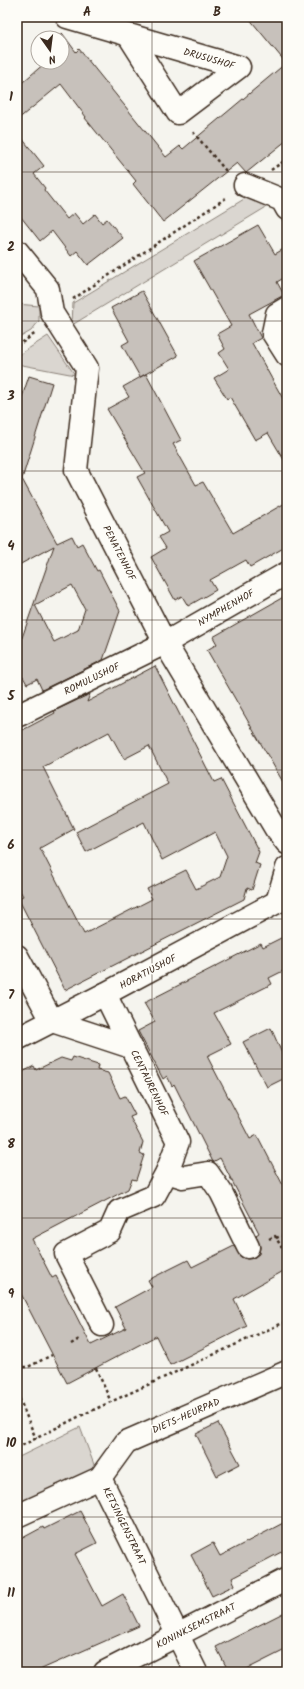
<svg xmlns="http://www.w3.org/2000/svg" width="304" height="1689" font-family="Kalam,sans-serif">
<rect width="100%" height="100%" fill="#f5f4ee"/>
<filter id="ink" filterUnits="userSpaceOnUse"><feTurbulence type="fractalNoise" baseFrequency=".025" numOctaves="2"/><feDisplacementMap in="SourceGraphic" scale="8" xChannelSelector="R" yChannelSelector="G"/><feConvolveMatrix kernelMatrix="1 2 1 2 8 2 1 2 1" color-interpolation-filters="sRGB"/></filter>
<g filter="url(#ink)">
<g fill="#dad6d0" stroke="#8a8077">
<polygon points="249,196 273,203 72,325 73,303"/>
<polygon points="17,304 39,306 39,321 31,331 17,339"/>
<polygon points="48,336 75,375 17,364 17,356"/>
<polygon points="80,1427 96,1470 17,1505 17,1458"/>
</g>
<g fill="#c7c1bb" stroke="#3b2a1e" fill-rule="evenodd">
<polygon points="248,17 287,17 287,140 246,173 237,163 163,222 133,184 136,181 85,118 86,117 61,84 17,120 17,87 45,63 44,62 62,62 62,33 76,52 79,49 166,157 180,146 183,149 286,63"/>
<polygon points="17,132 44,166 34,174 45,188 44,190 67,219 74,213 83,224 95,214 102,223 107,219 123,238 88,265 77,251 71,256 52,231 40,241 17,212"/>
<polygon points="258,225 275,254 287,247 287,276 277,282 284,295 249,314 261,338 252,343 287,406 287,465 268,433 255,440 230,397 227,399 214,378 229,369 219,353 225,349 217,334 231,326 194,261"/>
<polygon points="142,291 178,356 140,377 122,345 129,341 111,308"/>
<polygon points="146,374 181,440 173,444 196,485 203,482 233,533 287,502 287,546 250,567 246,560 210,580 216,590 188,606 182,596 175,600 151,557 166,548 159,537 168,532 137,477 145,473 107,409 129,397 123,387"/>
<path d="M29 376 52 383 22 479 57 543 72 536 77 546 82 543 97 571 99 570 120 611 103 660 42 690 37 679 27 684 23 677 17 679V652L54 546 17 566V396L22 397ZM72 585 85 609 78 630 54 642 35 605Z"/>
<polygon points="287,595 287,789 207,650 217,644 213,637"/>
<path d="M155 666 214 782 221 779 259 852 255 863 260 865 252 890 247 888 244 899 65 990 18 898 23 896 17 885V733L55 713 54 711 90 694 87 702ZM109 732 124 759 149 746 168 784 76 832 86 852 144 822 162 860 215 832 227 856 220 877 196 889 186 870 147 889 152 899 84 934 40 848 74 829 43 767Z"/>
<polygon points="287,935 287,969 269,978 272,984 214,1013 231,1044 207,1056 250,1139 257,1135 287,1193 287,1269 234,1299 247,1326 190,1355 170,1365 156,1336 67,1383 17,1286 17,1075 34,1066 36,1070 61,1058 71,1061 73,1057 98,1065 97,1070 108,1073 120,1098 125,1096 135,1115 130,1117 143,1142 140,1153 144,1155 136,1180 132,1179 128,1189 32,1239 52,1278 56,1276 91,1345 126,1328 115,1307 152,1287 148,1280 188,1260 192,1267 234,1246 241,1257 247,1259 253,1258 259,1254 260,1247 256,1235 259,1233 220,1158 213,1162 174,1084 172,1086 167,1076 163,1079 138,1031 155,1022 144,1003 261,943 263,947"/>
<polygon points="271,1028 287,1065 287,1077 267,1087 243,1042"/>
<polygon points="218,1423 240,1464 217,1476 196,1434"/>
<polygon points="80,1511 97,1543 75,1554 102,1606 123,1594 139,1626 35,1672 17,1672 17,1541 43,1527 44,1529"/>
<polygon points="287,1521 287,1549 232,1578 235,1585 212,1596 191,1555 213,1543 220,1556"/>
<polygon points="287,1611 287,1649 241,1672 229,1672 216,1647"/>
</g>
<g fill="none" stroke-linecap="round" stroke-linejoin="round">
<defs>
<g id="minor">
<polyline points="67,17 239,67 178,113 129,36"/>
<polyline points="245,185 282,200 287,209"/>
<polyline points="17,251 48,289 52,313 87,368 76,470 165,643 276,829 287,843"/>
<polyline points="287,308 277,314 273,333 287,355"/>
<polyline points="17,714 19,715 165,643 287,573"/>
<polyline points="277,902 287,868"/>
<polyline points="17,956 52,1021"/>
<polyline points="52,1021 131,1047"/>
<polyline points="17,1039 105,994 277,902"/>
<polyline points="167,1172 183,1177 208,1173 221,1192 248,1247"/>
<polyline points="102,1325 66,1254 110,1231 119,1211 154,1196 167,1172 178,1142 105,994"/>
<polyline points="100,1478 196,1672"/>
<polyline points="17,1516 100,1478 126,1442 287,1372"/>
<polyline points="105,1672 287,1579"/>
</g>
</defs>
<use href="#minor" stroke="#3b2a1e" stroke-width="25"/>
<g stroke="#3b2a1e" stroke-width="2.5" stroke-dasharray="3 3" stroke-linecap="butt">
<polyline points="193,132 226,171"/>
<polyline points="271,170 287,159"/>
<polyline points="73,299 226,198"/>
<polyline points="17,346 36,333"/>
<polyline points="276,1238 286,1234"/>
<polyline points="269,1239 275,1236 282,1248"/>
<polyline points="71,1344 81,1338"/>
<polyline points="17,1367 28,1367 52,1355"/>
<polyline points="96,1368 111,1402"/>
<polyline points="17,1393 36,1439"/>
<polyline points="17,1448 78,1417 287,1321"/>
</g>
<use href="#minor" stroke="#fdfcf7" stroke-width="22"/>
</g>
</g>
<path fill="none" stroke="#3b2a1e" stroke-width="1" stroke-opacity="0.55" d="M152 17V1672M17 172H287M17 321H287M17 471H287M17 620H287M17 770H287M17 919H287M17 1069H287M17 1218H287M17 1368H287M17 1517H287"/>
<g text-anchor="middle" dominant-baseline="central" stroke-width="3.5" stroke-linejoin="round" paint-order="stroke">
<g font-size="10" fill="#3b2a1e" stroke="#fdfcf7">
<text transform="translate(209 59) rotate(16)">DRUSUSHOF</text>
<text transform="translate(119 553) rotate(63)">PENATENHOF</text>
<text transform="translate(226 608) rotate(-30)">NYMPHENHOF</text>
<text transform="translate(92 679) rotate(-26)">ROMULUSHOF</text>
<text transform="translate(148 972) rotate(-28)">HORATIUSHOF</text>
<text transform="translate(149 1083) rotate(64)">CENTAURENHOF</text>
<text transform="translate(186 1416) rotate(-24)">DIETS-HEURPAD</text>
<text transform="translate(124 1526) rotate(64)">KETSINGENSTRAAT</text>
<text transform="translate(196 1626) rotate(-27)">KONINKSEMSTRAAT</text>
</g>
</g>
<rect width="304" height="1689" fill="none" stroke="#fdfcf7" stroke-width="44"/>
<g transform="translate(50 50) rotate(166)"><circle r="19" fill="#fdfcf7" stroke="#afa8a0"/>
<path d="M0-3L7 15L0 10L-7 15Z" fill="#3b2a1e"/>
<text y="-6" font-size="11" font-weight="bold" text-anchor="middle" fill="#3b2a1e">N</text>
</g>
<rect x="22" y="22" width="260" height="1645" fill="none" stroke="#3b2a1e" stroke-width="1.5"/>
<g font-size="13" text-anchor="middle" font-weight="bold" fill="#3b2a1e">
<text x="87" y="16">A</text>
<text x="217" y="16">B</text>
<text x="11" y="101">1</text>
<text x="11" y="251">2</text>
<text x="11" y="400">3</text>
<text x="11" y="550">4</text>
<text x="11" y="700">5</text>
<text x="11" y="849">6</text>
<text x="11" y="999">7</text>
<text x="11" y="1148">8</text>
<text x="11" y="1298">9</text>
<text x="11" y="1447">10</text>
<text x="11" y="1597">11</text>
</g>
</svg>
